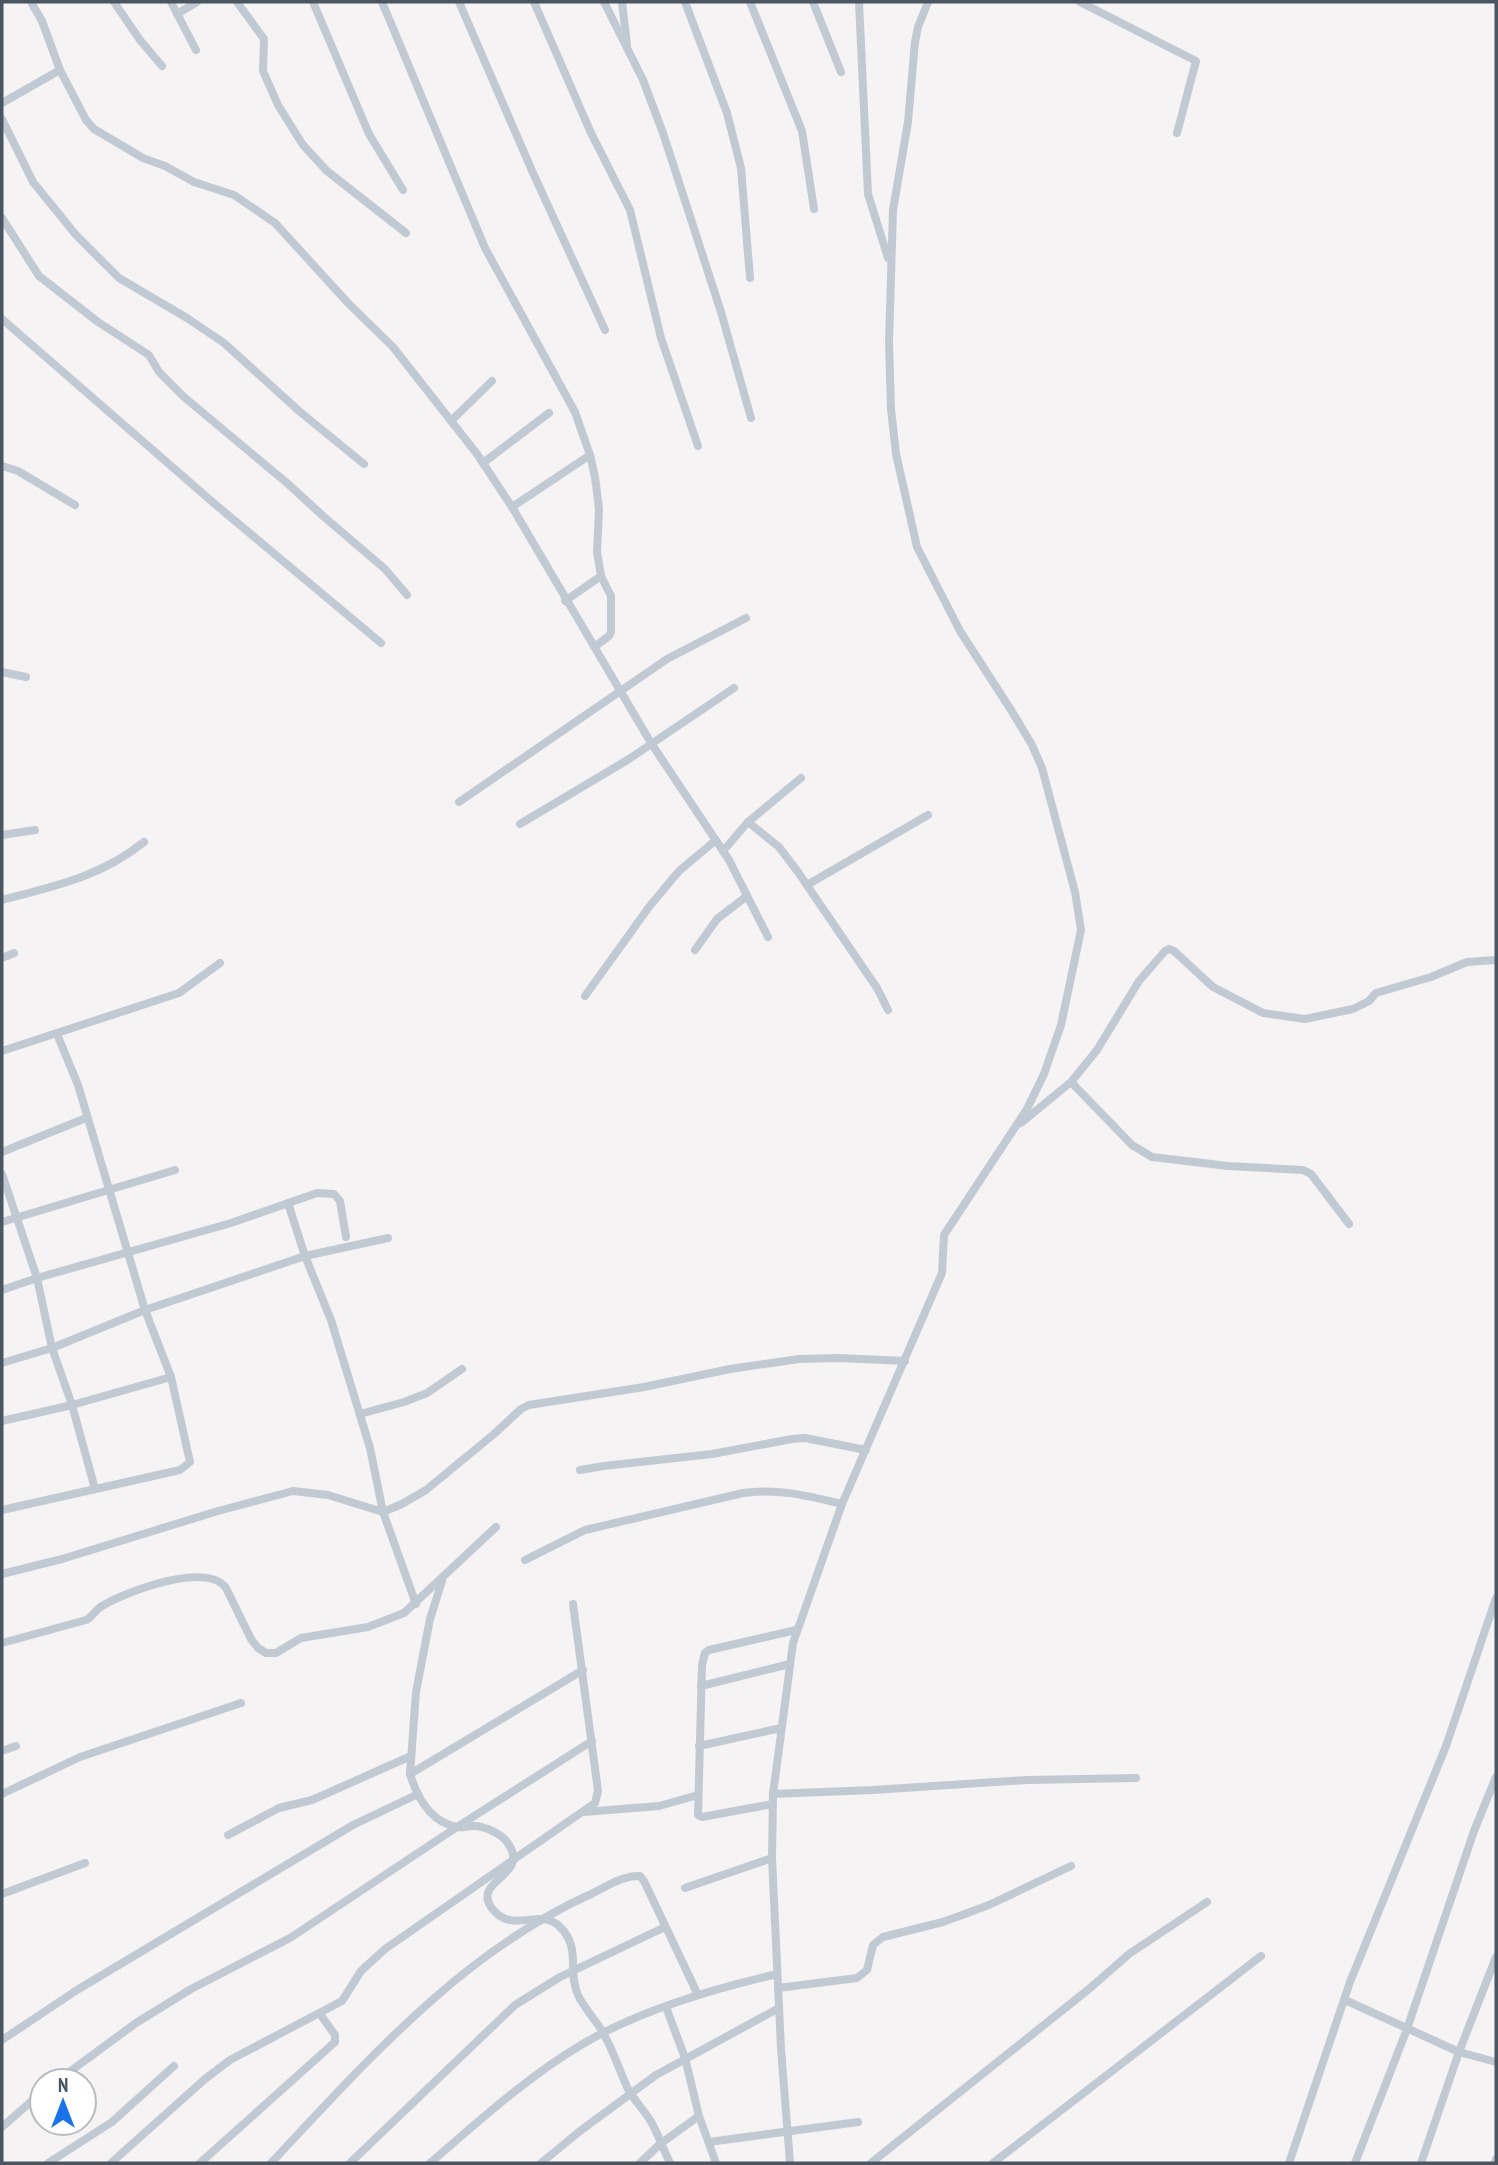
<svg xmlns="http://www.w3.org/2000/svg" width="1498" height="2165" font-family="'PT Sans Narrow',sans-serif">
<rect width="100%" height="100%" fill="#f5f3f3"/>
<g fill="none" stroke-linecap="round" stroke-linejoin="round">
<g stroke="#c1cad2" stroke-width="8">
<polyline points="31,2 42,21 60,70 86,120 94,129 143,158 165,166 194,182 234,195 275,223 348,303 393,347 477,454 512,507 651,743 729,860 768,937"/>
<polyline points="114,2 140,40 162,66"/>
<polyline points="171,2 196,50"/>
<polyline points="237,2 264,39 263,71 278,105 303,145 327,171 406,233"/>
<polyline points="313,2 369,134 403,190"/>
<polyline points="382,2 485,248 575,412 590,455 595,477 599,509 597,552 601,576 611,596 611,632 609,636 594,647"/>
<polyline points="459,2 533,173 605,330"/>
<polyline points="534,2 591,133 630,210 661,338 698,446"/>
<polyline points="604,2 643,80 663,133 721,312 751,418"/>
<polyline points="622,2 627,44"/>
<polyline points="685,2 727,113 741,168 750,278"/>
<polyline points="750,2 802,131 814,209"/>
<polyline points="813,2 841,72"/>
<polyline points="859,2 868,194 888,258"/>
<polyline points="1080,2 1196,61 1177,133"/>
<polyline points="177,14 197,2"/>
<polyline points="2,103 60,70"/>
<polyline points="2,119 33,182 76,235 119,278 187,318 224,343 299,411 364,464"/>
<polyline points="2,218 39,276 98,322 149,355 159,372 184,397 287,483 323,516 385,569 407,595"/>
<polyline points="2,319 216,505 381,643"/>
<polyline points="451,421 492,381"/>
<polyline points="483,463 549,413"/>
<polyline points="2,466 18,471 75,505"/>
<polyline points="512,507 590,455"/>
<polyline points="565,601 601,576"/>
<polyline points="2,672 26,677"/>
<polyline points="459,802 667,659 746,618"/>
<polyline points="748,822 779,847 798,872 877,988 888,1010"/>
<polyline points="520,824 629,759 734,688"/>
<polyline points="2,835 35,830"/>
<polyline points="723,851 748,822 801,778"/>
<polyline points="807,885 928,815"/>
<path d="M2 900C55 886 100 877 144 842"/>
<polyline points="695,950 717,919 747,896"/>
<polyline points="2,958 14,953"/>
<polyline points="585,996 649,907 679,871 716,840"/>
<polyline points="2,1051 179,993 220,963"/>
<polyline points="1071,1082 1132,1145 1152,1157 1228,1166 1303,1170 1311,1174 1349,1224"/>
<polyline points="1021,1123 1071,1082 1097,1050 1139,981 1165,951 1169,949 1174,951 1213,987 1242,1002 1263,1013 1305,1019 1353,1009 1369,1001 1376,993 1431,977 1467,962 1496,960"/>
<polyline points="2,1152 86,1118"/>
<polyline points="2,1174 37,1278 52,1348 72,1405 95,1489"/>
<polyline points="288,1203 305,1256 331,1320 370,1448 383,1512 416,1604"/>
<polyline points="2,1222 175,1170"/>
<polyline points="2,1290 37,1278 231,1223 317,1193 334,1194 340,1201 346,1237"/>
<polyline points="2,1363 52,1348 145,1310 305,1256 388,1238"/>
<polyline points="360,1414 404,1402 427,1393 462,1369"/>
<polyline points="2,1421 72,1405 171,1377"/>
<polyline points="580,1470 604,1466 712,1454 792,1439 805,1438 866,1450"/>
<polyline points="2,1510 180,1470 190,1462 171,1377 145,1310 78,1085 57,1034"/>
<path d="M525 1560 585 1530 743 1493C778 1488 809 1496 842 1504"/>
<polyline points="2,1574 62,1559 218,1511 293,1491 328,1495 383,1512 402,1504 426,1490 494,1434 521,1409 529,1405 644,1387 730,1369 799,1359 839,1358 905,1361"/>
<path d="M2 1643 86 1620C93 1617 95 1610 102 1606 125 1592 206 1561 226 1588L251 1639 258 1648 266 1653H276L301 1638 368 1627 404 1613 496 1527"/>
<path d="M583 1670 410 1774C417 1797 430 1822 457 1827 462 1828 467 1826 473 1826 485 1826 503 1834 509 1845 529 1876 473 1880 491 1907 511 1936 539 1907 559 1926 582 1947 567 1972 578 1995 584 2008 595 2019 602 2031 613 2049 619 2070 628 2089 634 2100 643 2109 650 2120 658 2133 663 2149 670 2163"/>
<polyline points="701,1686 790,1664"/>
<polyline points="699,1746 781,1728"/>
<polyline points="2,1751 16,1746"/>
<polyline points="410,1774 416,1692 430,1619 442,1581"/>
<polyline points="2,1794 80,1757 241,1703"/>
<polyline points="773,1794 873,1790 1027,1780 1136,1778"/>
<polyline points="773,1804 702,1817 698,1815 702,1665 705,1653 709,1650 796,1630"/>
<polyline points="584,1812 659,1806 698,1795"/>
<polyline points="228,1835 279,1808 312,1800 411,1756"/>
<polyline points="685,1888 772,1858"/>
<polyline points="2,1894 85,1863"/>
<polyline points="778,1988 857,1978 867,1970 873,1945 883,1937 943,1922 989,1905 1071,1866"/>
<polyline points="1345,2000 1459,2052 1496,2062"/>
<polyline points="666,2007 685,2058 699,2116 716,2163"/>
<polyline points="2,2040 77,1990 353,1825 416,1795"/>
<polyline points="57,2081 136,2023 191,1989 290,1938 457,1827 592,1741"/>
<polyline points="2,2127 42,2092"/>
<polyline points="709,2142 858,2122"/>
<polyline points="48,2163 112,2122 174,2066"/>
<polyline points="111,2163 205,2079 230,2060 342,2001 361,1971 385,1949 595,1803 598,1791 573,1604"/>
<polyline points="200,2163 335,2042 335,2035 320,2014"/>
<path d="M271 2163C366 2062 462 1952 591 1894 606 1887 623 1875 640 1876L644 1881 698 1995"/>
<polyline points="350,2163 515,2005 560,1977 665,1927"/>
<path d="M430 2163C478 2122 527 2077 581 2045 639 2010 712 1989 777 1974"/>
<polyline points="541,2163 580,2131 656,2075 779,2008"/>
<polyline points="640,2163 660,2144 699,2116"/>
<polyline points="790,2163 781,2049 772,1858 773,1794 793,1643 842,1504 942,1273 944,1235 1027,1109 1044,1074 1061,1025 1081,930 1075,892 1042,768 1032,745 1011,710 960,631 917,547 896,454 891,409 889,342 893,210 908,122 915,42 918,27 928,2"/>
<polyline points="871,2163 1089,1989 1129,1954 1207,1902"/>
<polyline points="993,2163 1261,1956"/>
<polyline points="1289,2163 1350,1982 1446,1746 1496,1598"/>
<polyline points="1355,2163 1407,2029 1474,1831 1496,1777"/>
<polyline points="1421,2163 1459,2052 1496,1957"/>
<polyline points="1495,2163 1496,2159"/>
</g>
</g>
<rect width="1498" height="2165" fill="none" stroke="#4a5661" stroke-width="7"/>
<g transform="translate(63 2102)"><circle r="33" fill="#ffffff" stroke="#b7bbc0" stroke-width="2"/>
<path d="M0-5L12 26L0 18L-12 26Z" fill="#1a73e8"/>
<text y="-10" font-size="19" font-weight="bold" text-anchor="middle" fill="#4a5661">N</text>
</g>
</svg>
